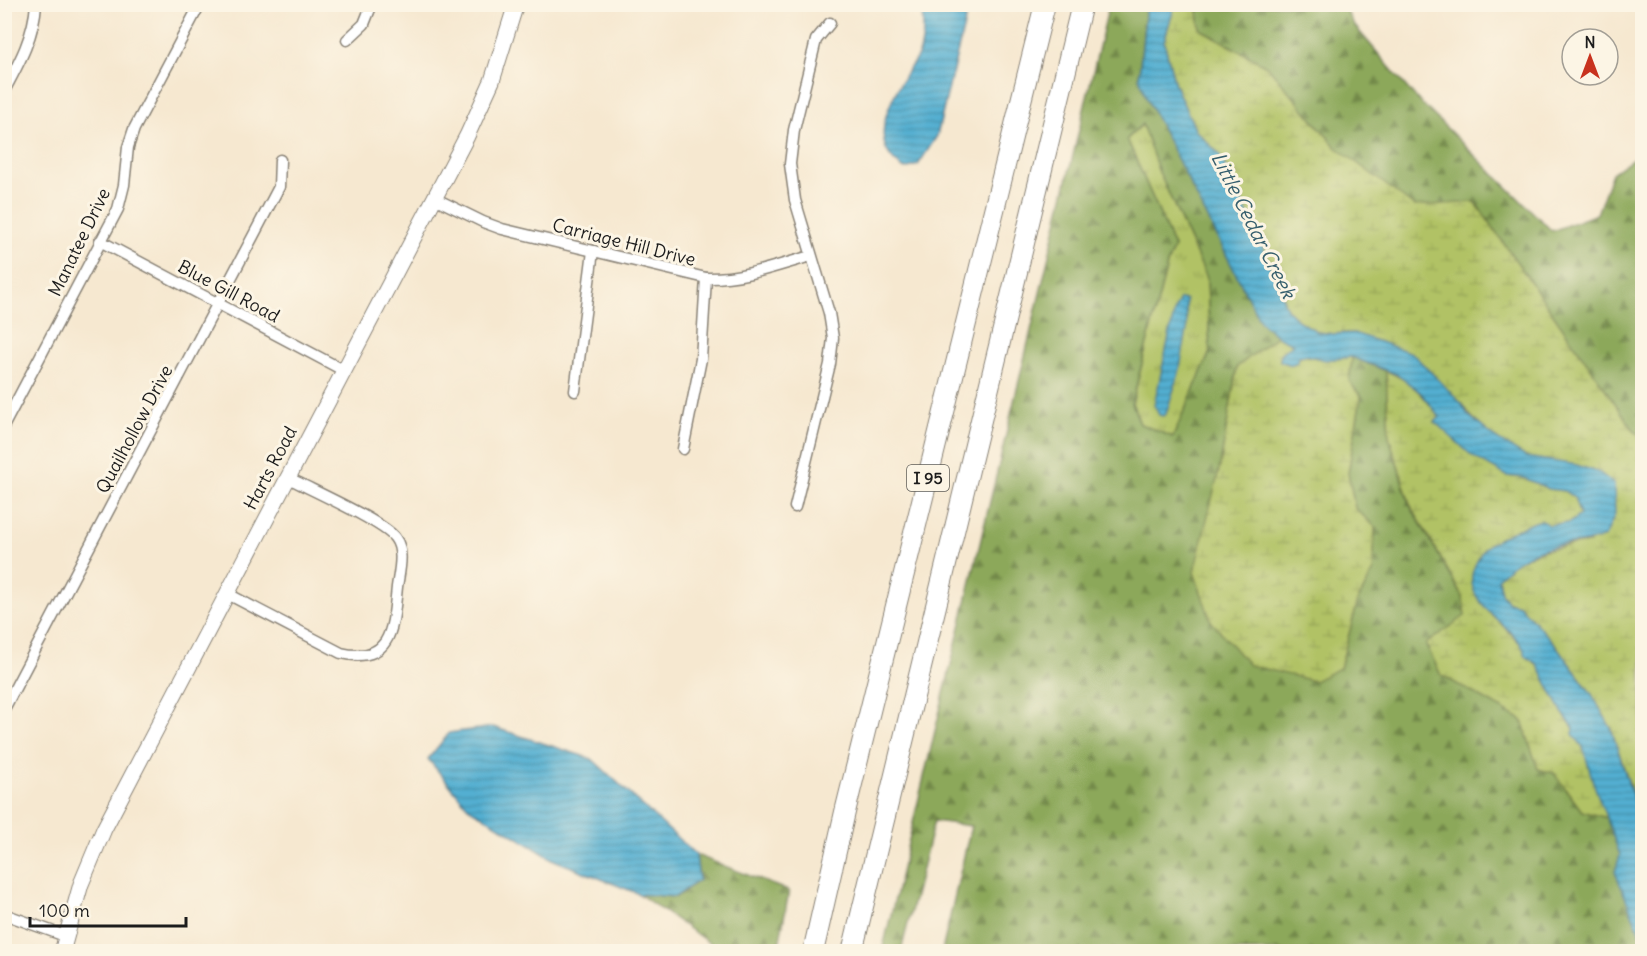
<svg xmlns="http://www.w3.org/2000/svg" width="1647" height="956" font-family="Delius,sans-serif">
<defs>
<pattern id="grass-tufts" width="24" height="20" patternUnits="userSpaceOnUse" patternTransform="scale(1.5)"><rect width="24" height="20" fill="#b1c265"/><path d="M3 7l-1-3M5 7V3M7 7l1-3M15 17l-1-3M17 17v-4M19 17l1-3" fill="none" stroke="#98a657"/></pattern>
<pattern id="forest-firs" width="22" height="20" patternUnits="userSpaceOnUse" patternTransform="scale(1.5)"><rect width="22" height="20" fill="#8ca85a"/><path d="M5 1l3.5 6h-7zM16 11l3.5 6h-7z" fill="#72884a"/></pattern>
<pattern id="wetland-marsh" width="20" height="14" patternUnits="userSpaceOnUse" patternTransform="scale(1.5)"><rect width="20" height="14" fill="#b1c265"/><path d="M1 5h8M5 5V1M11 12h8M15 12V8" fill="none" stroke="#98a657"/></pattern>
<pattern id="water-rules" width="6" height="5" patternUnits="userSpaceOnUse" patternTransform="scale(1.5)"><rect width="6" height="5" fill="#53afd1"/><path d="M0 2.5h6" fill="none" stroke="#448ea9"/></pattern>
</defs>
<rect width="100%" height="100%" fill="#fcf5e5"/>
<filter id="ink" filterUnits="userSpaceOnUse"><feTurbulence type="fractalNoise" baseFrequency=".0167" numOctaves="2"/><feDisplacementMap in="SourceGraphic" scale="12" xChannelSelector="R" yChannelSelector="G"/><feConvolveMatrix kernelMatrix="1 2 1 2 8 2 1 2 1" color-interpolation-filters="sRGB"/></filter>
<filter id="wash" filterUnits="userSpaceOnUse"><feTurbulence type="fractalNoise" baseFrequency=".008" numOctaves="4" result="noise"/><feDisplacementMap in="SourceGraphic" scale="24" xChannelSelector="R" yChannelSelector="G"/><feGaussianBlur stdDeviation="1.35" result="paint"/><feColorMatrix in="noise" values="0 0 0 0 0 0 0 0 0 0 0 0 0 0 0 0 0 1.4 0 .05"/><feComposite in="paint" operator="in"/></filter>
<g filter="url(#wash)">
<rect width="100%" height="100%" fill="#f6e8d0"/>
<polygon fill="url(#grass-tufts)" stroke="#666f40" stroke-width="1.5" points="1143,124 1159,172 1207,278 1210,352 1173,438 1140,424 1132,403 1168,261 1174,247 1127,139"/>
<g fill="url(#forest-firs)" stroke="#54623b" stroke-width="1.5" fill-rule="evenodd">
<path d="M1109 5H1146L1139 77 1146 97 1260 321 1277 336 1237 367 1220 466 1340 668 1358 600 1373 572 1375 527 1355 508 1348 473 1361 397 1349 381 1352 357 1386 371 1389 436 1409 504 1463 597 1466 616 1426 645 1441 675 1522 720 1538 769 1554 773 1582 811 1607 818 1620 855 1616 872 1642 938V951H942L971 826 934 821 901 951 882 952ZM1142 124 1159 172 1207 278 1210 352 1173 437 1140 424 1132 403 1168 261 1174 247 1127 139Z"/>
<polygon points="1197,5 1343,5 1354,25 1414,96 1552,231 1597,214 1612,173 1642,152 1642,436 1635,432 1475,202 1414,207 1336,147 1268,67 1200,29"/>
<polygon points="1642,785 1642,805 1636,806 1632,792"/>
<polygon points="696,855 789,891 778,951 721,951 639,894 676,897 699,880"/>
</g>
<g fill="url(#wetland-marsh)" stroke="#666f40" stroke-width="1.5">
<path d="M1175 5H1197L1200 29 1268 67 1336 147 1414 206 1475 202 1635 432 1642 436V785L1632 792 1611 728 1591 693 1555 644 1519 605 1508 602 1500 593 1497 578C1525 550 1552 547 1590 543L1577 465C1561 462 1541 463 1526 457 1506 450 1472 421 1461 403L1354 333 1334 334 1318 332 1297 320 1287 309 1257 233 1219 154 1196 131 1175 85 1164 41Z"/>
<path d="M1277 336 1294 344 1281 353 1280 361 1291 365C1306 349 1308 359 1327 359 1335 360 1344 358 1352 357L1349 381 1361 397 1348 473 1355 508 1375 527 1373 572 1358 600 1340 668 1314 681 1249 665 1211 621 1194 572 1220 466 1237 367Z"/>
<path d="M1386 371C1411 380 1425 397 1440 418L1435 422 1507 476 1524 478 1549 489 1565 491 1574 497 1580 515 1569 523 1548 525 1484 549 1488 611 1524 647 1526 656 1537 664 1562 712 1574 728V734L1583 747 1607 818 1582 811 1554 773 1538 769 1522 720 1441 675 1426 644 1465 616 1463 597 1410 504 1389 436Z"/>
</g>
<g fill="url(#water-rules)" stroke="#386676" stroke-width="1.5">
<path d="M920 5H969L937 136 918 165 905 169C866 146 888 105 905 75 910 67 917 59 920 51 924 37 924 18 920 5Z"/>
<path d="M1146 5H1175L1164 41 1175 85 1196 131 1219 154 1257 233 1287 309 1297 320 1318 332 1334 334 1354 333 1412 353 1461 403 1468 415 1497 439 1526 457 1577 465 1600 473 1614 484 1615 514 1605 537C1588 544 1572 543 1554 546 1533 550 1512 563 1498 578L1501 593 1508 602 1519 605 1555 644 1591 693 1611 728 1642 826V938L1615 872 1620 855 1593 782 1583 747 1573 734 1574 728 1562 712 1537 664 1526 656C1518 623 1453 604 1477 561 1479 558 1481 552 1484 549 1493 539 1528 524 1541 520L1548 525 1569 523 1580 515 1574 497 1565 491 1549 489 1524 478 1507 476 1472 456 1435 422 1440 417 1421 393 1398 375 1352 357 1325 360 1306 355 1299 356 1297 362 1291 365 1280 361 1281 353 1293 344 1277 336 1260 321 1146 97 1139 77Z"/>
<polygon points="1180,299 1186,300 1187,330 1179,373 1166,414 1163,416 1159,415 1154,405 1175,309"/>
<polygon points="493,727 592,759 696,855 699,880 675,897 639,894 554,860 468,807 428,759 449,733"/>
</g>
</g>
<g filter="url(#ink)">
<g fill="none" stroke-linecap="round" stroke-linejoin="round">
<defs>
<g id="street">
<polyline points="347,40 364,24 372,4"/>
<path d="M4 91C19 63 34 36 36 4"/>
<path d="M434 198 483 222 502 229 706 278C742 279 776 266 811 256"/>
<polyline points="100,241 343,370"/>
<polyline points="575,391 593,251"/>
<polyline points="4,425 118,209 124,185 128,147 134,129 200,4"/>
<polyline points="683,449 701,359 706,278"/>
<polyline points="795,507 830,364 833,338 829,313 795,200 790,164 794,130 816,40 830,23"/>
<path d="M226 593 341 653C393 665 393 625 397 587 399 572 405 551 395 538 384 522 309 489 287 477"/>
<polyline points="4,709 279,187 280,160"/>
<polyline points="4,914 65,936"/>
</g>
<polyline id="secondary" points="62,952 81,884 104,829 467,136 492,81 516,4"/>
<g id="highway">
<polyline points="813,952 845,812 1045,4"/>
<polyline points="852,952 1082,4"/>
</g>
</defs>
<use href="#street" stroke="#898276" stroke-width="13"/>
<use href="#secondary" stroke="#898276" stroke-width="17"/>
<use href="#highway" stroke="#898276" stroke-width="22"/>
<use href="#street" stroke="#fff" stroke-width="10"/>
<use href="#secondary" stroke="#fff" stroke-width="15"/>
<use href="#highway" stroke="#fff" stroke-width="20"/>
</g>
</g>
<g text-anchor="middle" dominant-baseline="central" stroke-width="6" stroke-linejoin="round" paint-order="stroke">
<rect fill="#fcf5e5" stroke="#5f5d58" stroke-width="1.5" x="907" y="465" width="42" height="26" rx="4.5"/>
<g font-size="16" font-weight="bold" fill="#1c1c1c">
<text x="928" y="478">I 95</text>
</g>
<g font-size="18" fill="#1c1c1c" stroke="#fcf5e5">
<text transform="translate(79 242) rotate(-64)">Manatee Drive</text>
<text transform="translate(624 242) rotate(14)">Carriage Hill Drive</text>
<text transform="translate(229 291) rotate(28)">Blue Gill Road</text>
<text transform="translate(134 429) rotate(-62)">Quailhollow Drive</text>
<text transform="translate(270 468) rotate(-62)">Harts Road</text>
</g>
<g font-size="20" font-style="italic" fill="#355e6d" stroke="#fcf5e5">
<text transform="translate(1254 225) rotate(63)">Little Cedar Creek</text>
</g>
</g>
<rect width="1647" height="956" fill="none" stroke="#fcf5e5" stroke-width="24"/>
<g transform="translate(1590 57)"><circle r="28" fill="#fcf5e5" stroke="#a29e95" stroke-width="1.5"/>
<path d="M0-4.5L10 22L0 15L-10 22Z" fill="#c8321e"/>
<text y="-9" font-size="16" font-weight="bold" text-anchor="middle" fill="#1c1c1c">N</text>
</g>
<path d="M30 917v9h156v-9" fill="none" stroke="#1c1c1c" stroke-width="3"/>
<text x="39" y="917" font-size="18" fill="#1c1c1c" stroke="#fcf5e5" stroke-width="4.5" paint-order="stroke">100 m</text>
</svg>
